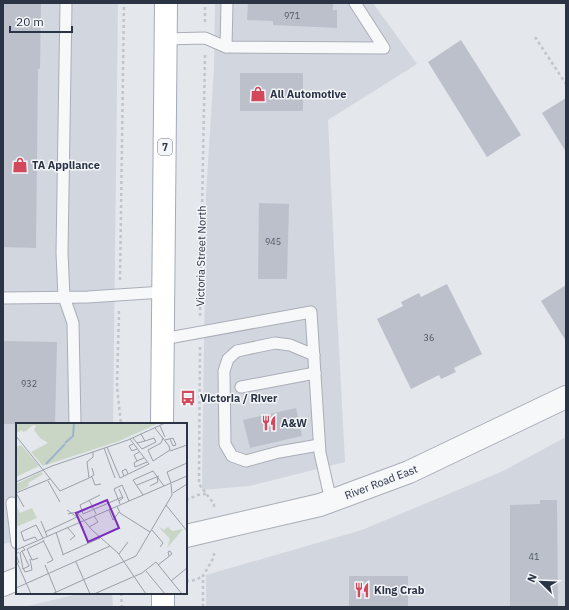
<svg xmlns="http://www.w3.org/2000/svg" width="569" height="610" font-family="'IBM Plex Sans',sans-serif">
<rect width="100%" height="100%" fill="#e4e7ec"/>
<g fill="#d2d6de">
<polygon points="3,3 118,3 113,424 17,424 17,541 3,544"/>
<polygon points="215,3 373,3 417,64 328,120 336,292 345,462 249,486 202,490 206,195 214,68"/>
<polygon points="566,437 566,607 206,607 206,575 362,530 501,472"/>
<polygon points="82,593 112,593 113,607 24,607"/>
</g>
<g fill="#bbc0ca">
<polygon points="3,3 41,3 40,69 38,69 36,248 3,247"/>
<polygon points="248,3 333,3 333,10 337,10 337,28 273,25 273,21 247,20"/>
<polygon points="461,40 521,135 487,157 428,62"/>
<rect x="240" y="73" width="63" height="38"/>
<polygon points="566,98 566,152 542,113"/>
<polygon points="259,203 289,204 287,279 258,279"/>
<polygon points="447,284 482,354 454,368 456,372 441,379 439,375 411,389 377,319 403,306 401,302 419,293 421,297"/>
<polygon points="566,285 566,341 541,301"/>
<polygon points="3,341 57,342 55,424 3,424"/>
<polygon points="296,408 302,436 250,448 243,420"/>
<polygon points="540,500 557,500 558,607 510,607 510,505 540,504"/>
<polygon points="349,576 408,576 408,606 349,607"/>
</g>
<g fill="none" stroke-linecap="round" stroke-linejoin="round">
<defs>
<g id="service">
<polyline points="66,3 62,253 64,297 73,323 75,424"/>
<polyline points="165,39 205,38 226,47 384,48 355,3"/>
<polyline points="226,47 227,3"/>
<polyline points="3,298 88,297 163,292"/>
<polyline points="163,339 311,312 320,453 331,501"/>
<polyline points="314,355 290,345 275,343 237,351 228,359 224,371 225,444 232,456 246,461 279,452 319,445"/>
<polyline points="241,387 315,373"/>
<polyline points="12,503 17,543"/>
</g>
<polyline id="minor" points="3,585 17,579"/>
<polyline id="tertiary" points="186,536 320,505 409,472 566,397"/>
<g id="primary">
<polyline points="162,424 166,3"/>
<polyline points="163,593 163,607"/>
</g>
</defs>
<use href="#service" stroke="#a9aeb7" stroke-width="13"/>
<use href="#minor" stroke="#a9aeb7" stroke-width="24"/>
<use href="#tertiary" stroke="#a9aeb7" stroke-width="24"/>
<use href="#primary" stroke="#a3abb8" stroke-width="24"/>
<g stroke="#c2c5cb" stroke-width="2.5" stroke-dasharray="3 3" stroke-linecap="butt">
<polyline points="205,22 205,3"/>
<polyline points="535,37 566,84"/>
<polyline points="120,280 124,3"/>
<polyline points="119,311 117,387 121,424"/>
<polyline points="200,316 205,55"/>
<polyline points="200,347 199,484 214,504 214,508"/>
<polyline points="186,500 198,495 206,494"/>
<polyline points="186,581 196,580 202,576"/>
<polyline points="121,593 122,607"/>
<polyline points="203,607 203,576 214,557 214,551"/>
</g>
<use href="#service" stroke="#f7f8fa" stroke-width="11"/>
<use href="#minor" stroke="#f7f8fa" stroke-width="22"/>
<use href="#tertiary" stroke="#f7f8fa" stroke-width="22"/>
<use href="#primary" stroke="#fff" stroke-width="22"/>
</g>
<defs>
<symbol id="shop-bare" viewBox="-9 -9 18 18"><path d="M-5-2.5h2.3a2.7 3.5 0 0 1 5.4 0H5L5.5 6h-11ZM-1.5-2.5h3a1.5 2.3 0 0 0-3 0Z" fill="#d1495b" stroke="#f4f6f9" stroke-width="2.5" paint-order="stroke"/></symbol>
<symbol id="bus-bare" viewBox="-9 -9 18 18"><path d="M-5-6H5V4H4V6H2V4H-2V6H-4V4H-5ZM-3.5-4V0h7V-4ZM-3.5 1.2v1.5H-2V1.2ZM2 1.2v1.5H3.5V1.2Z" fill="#d1495b" stroke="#f4f6f9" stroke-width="2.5" paint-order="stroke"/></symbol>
<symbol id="restaurant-bare" viewBox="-9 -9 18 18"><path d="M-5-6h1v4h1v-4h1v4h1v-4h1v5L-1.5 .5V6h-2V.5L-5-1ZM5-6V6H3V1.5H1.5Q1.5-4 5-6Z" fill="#d1495b" stroke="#f4f6f9" stroke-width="2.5" paint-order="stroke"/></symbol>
</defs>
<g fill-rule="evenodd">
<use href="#shop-bare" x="247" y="83" width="22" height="22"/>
<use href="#shop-bare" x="9" y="154" width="22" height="22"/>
<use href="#bus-bare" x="177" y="387" width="22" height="22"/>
<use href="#restaurant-bare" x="258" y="412" width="22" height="22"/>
<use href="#restaurant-bare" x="351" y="579" width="22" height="22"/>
</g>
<g text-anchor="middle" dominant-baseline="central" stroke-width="3" stroke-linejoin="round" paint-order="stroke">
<g font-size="9" fill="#4f5766">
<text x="292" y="15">971</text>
<text x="273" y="241">945</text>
<text x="429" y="337">36</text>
<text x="29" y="383">932</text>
<text x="534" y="556">41</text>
</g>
<rect fill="#f4f6f9" stroke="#676e7b" stroke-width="1" x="158" y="139" width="14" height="16" rx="3"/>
<g font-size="10" font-weight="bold" fill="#2b3445">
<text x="165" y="147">7</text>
</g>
<g font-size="11" font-weight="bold" fill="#2b3445" stroke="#f4f6f9" text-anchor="start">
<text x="270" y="94">All Automotive</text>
<text x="32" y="165">TA Appliance</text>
<text x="200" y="398">Victoria / River</text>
<text x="281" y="423">A&amp;W</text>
<text x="374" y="590">King Crab</text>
</g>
<g font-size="11" fill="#2b3445" stroke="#f4f6f9">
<text transform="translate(201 256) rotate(-89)">Victoria Street North</text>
<text transform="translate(381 482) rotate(-21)">River Road East</text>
</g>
</g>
<g transform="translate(16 423)">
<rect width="171" height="171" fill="#e4e7ec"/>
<path d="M3 0H143L103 18 27 43 15 29 32 20 24 15 18 7 20 3 17 2 10 8 7 9 6 7 0 10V3ZM5 22 23 43 0 54V24ZM25 49 27 51 12 60 13 63 0 69V61ZM0 82 4 90 16 85 21 95 0 104ZM142 103 148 107 152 104 156 108 167 106 151 125 154 116Z" fill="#c9d6c5"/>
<path fill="none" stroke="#9fb4cc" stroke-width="2" d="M49 20 57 13 58 0M30 41 49 21"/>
<path fill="none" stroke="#9a9fa9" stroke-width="1" d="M144 3 149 14M139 5 153 23 154 27 137 38 132 27 145 20 147 15M0 13 44 68 73 55 71 39 77 34V29M117 15 121 20 129 18 125 11M149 17 157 15 160 22 157 23 154 16M121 20 126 26 140 19 138 15 129 18M117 21 113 23 116 28 121 26M91 24 104 55 133 41 114 16M88 25 99 55M154 28 171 22M123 29 118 32 121 38 128 35M121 38 118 40 119 44 131 39M108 53 106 48 110 46 112 51M76 54 79 62 85 61M73 55 78 52 76 45M32 58 44 79M0 59 36 43 112 17 149 0M155 60 151 49 171 40M121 62 143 53M134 63 142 59 141 54M103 66 107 75 103 78M157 70 171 61M84 72 64 82 67 91 102 76 104 81M127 72 117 57 137 48 148 63M106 74 102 76 98 66 106 62 113 78M73 77 80 91M150 82 171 108M101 83 104 90 134 109M8 84 0 70 34 56M93 87 97 97 103 89M52 91 61 89 76 107 102 130 130 171M25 98 31 113M51 104 59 113 54 117M73 104 82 99 78 93M136 107 147 120 144 124M29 109 61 94 51 87M40 109 47 131M21 117 19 114 8 118 5 109 20 102 27 115M27 117 37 137 31 140M0 127 171 53M6 128 13 143 7 146 4 130 6 128 9 127 7 124M103 131 112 119M46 132 84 115M22 135 16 137 11 126 28 118M0 137 15 171M60 139 74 171M3 140 0 131 3 129M29 142 40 169M142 142 156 131 154 128 152 129 153 133M7 145 9 149 16 147 14 136M130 148 149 171M155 158 171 145M0 165 94 123M36 171 120 133 156 72 155 61M78 171 126 150 140 139 166 171"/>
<path fill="#7b2cbf" fill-opacity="0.15" stroke="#7b2cbf" stroke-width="2" d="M91 77 103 105 72 119 60 90Z"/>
<rect width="171" height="171" fill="none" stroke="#2b3445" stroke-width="2"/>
</g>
<rect width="569" height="610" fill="none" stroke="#2b3445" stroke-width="8"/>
<g transform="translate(541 582) rotate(293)" stroke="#f4f6f9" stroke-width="3" paint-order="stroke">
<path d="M0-3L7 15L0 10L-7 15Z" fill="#2b3445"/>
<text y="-6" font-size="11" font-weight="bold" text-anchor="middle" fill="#2b3445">N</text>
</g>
<path d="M10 26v6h62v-6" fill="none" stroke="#2b3445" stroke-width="2"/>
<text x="16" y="26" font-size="12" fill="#2b3445" stroke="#f4f6f9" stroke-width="3" paint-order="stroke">20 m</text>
</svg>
